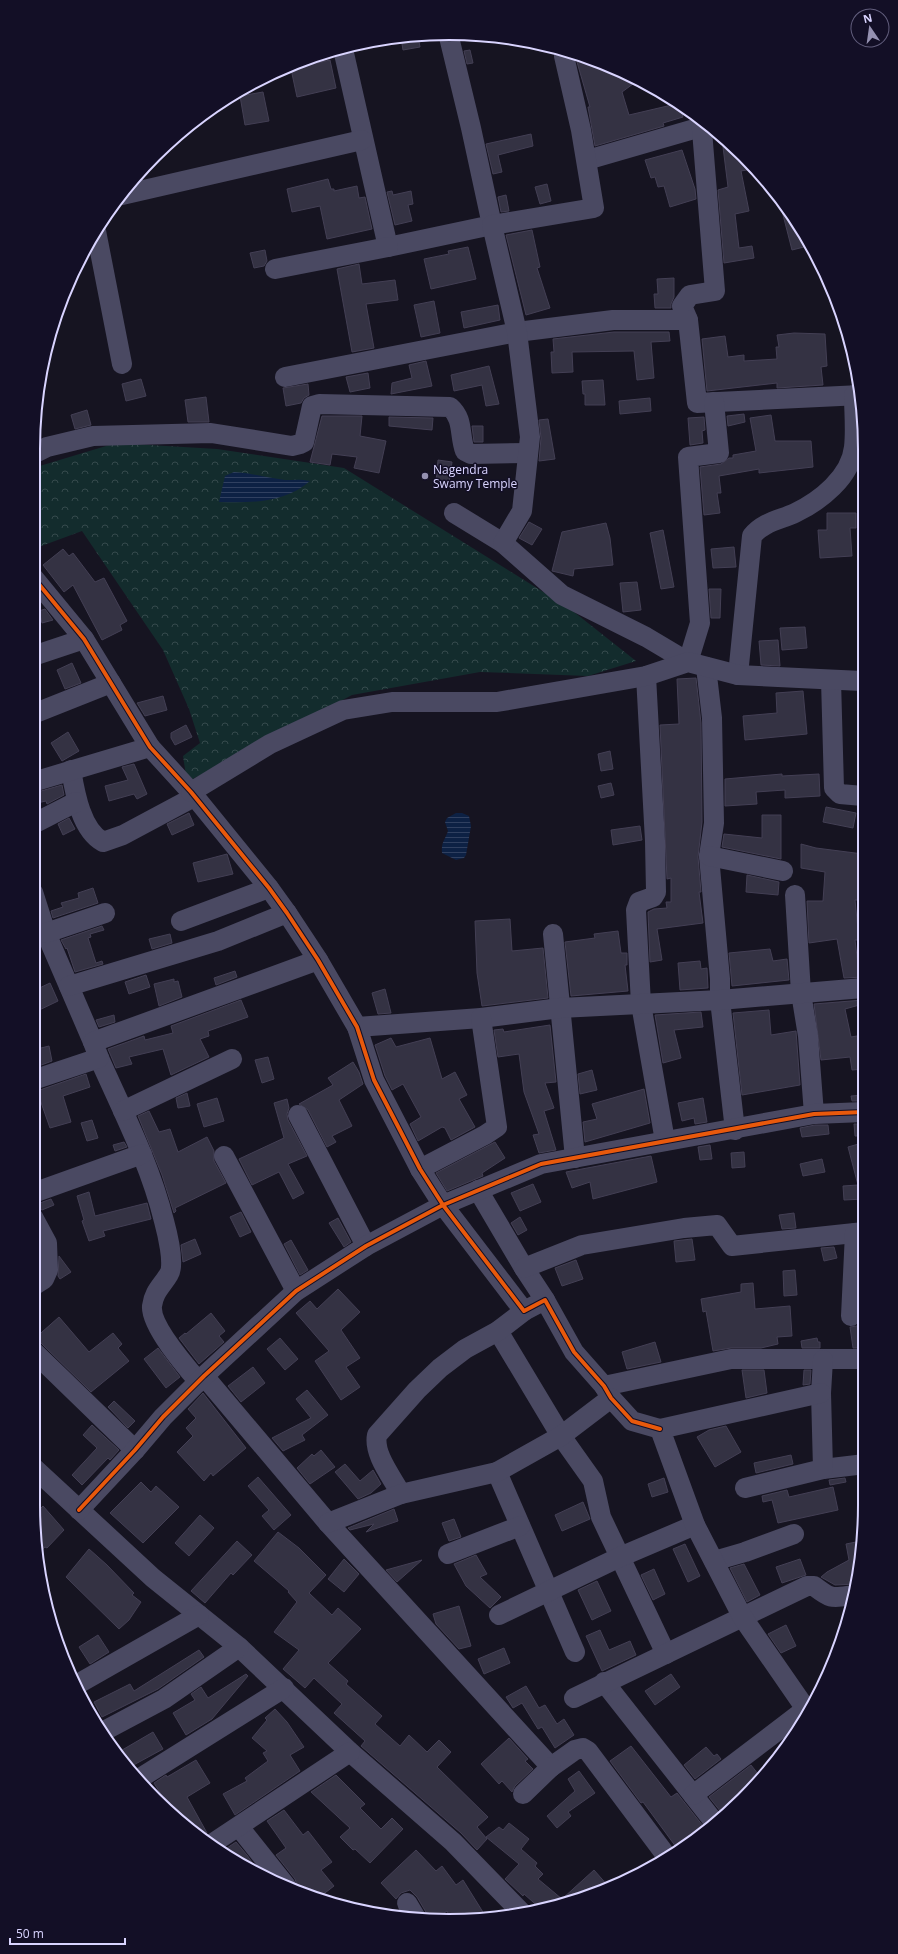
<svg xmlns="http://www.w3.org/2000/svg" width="898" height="1954" font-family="'Open Sans',sans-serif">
<defs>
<pattern id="forest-crowns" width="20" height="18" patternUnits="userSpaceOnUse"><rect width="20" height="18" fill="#132c2d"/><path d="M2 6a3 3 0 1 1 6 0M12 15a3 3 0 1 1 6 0" fill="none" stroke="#354a4c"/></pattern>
<pattern id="water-rules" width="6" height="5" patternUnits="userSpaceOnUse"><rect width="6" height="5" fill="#0d2144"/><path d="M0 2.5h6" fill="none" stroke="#304060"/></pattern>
</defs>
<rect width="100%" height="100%" fill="#161421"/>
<polygon fill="url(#forest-crowns)" points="116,443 217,449 344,468 569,608 636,661 588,676 480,672 352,695 187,782 183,756 200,743 189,709 163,650 82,531 36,548 33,546 33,468"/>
<g fill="url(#water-rules)">
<path d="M234 472C252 473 268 478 285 480 294 480 301 479 310 481 285 503 251 503 219 502L225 476Z"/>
<path d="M456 813H462L469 816 471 826 466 855 464 858 456 860 442 853C441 842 445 840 448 831L445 822 447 818Z"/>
</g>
<g fill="#343243" stroke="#433f54">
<polygon points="418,36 420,47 403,50 401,38"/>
<polygon points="470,50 473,63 467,64 464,51"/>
<polygon points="590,59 608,65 637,81 622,92 629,115 676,104 679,106 683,117 663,123 664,126 595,146 588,107 590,107 577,62"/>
<polygon points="330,60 336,88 297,97 291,69"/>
<polygon points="263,92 269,121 245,125 240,96"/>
<polygon points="531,134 533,146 498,155 502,172 493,174 486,144"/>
<polygon points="722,139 752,169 741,171 749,211 735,214 739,248 752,246 754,258 724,263 718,190 728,187"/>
<polygon points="682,150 695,189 696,199 670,207 664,186 658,187 655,177 651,178 645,160"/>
<polygon points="328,179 331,189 334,189 334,191 357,186 359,198 365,197 372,229 327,239 320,206 292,212 287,189"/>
<polygon points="547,184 551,201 540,204 535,187"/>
<polygon points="392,191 393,195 411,191 413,204 408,205 412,221 395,225 387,192"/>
<polygon points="506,195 509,211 501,212 498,197"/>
<polygon points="784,205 794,221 808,246 792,250 781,207"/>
<polygon points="532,230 540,267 537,268 550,308 526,315 506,235"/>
<polygon points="468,247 476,279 431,289 424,259 449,254 448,251"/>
<polygon points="265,250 267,261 264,266 254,268 250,253"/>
<polygon points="359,264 362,284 395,280 398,300 366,304 374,348 352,352 337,269"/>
<polygon points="674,278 674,297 671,304 671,308 655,308 654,294 658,294 657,279"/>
<polygon points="434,301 440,333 421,337 414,305"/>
<polygon points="498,305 500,320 464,328 461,312"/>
<polygon points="614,332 669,332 670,341 651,342 654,378 637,380 634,351 572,352 573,372 552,373 551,352 554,352 553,339"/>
<polygon points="794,333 825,334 827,366 821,367 823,385 777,388 777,383 707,391 702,339 725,336 728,357 744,355 744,361 777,359 776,347 779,347 777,335"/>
<polygon points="426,361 432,386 391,394 392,383 412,378 409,365"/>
<polygon points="489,366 499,404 486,406 482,385 454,391 451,375"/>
<polygon points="368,373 370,388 350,392 346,377"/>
<polygon points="141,379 146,396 126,401 122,384"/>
<polygon points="603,380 605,405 585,405 585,394 583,394 582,381"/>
<polygon points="308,384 309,395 304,398 301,403 286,406 283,388"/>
<polygon points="206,397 209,422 188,422 185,400"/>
<polygon points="650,398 651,411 620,414 619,401"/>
<polygon points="87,410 91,425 75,429 71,415"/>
<polygon points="744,414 745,422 728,426 727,416"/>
<polygon points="771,415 775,441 811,441 813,467 759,473 759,469 719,476 721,493 717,493 720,513 704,515 700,467 721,464 729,458 733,458 733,455 756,451 750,418"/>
<polygon points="322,416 362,416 360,436 386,441 379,473 354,468 357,457 332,454 330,465 310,462"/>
<polygon points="389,417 433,418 432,430 389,426"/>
<polygon points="704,417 705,430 702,431 703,443 690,445 688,418"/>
<polygon points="548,419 555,459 539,461 541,438 539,420"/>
<polygon points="472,426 483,426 483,442 474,442"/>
<polygon points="438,460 452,462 449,483 436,482"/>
<polygon points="827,513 856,513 856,528 850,528 852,556 820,558 818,530 827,530"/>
<polygon points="529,522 542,529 532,545 519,538"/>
<polygon points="606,523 610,538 613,565 574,569 573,576 552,571 562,532"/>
<polygon points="663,530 674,587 661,589 650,533"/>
<polygon points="734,547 736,567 713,568 711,549"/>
<polygon points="63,549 69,556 73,553 95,582 104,578 127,621 120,625 122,630 102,640 73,585 64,592 43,565"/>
<polygon points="637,582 641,610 623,612 620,583"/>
<polygon points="709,589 721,589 720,618 711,618"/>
<polygon points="45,609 53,620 42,623 39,611"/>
<polygon points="805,627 807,648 782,650 780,628"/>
<polygon points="778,640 780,666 761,665 759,641"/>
<polygon points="72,663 81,683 65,689 57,670"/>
<polygon points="696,678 701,723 702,822 698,857 701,892 699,892 703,923 657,929 662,960 650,962 648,912 654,909 667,908 666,902 671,902 671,878 667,879 660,725 679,724 677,679"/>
<polygon points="803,691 807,734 745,740 743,716 777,713 776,693"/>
<polygon points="163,696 167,710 145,716 137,703"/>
<polygon points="186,725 192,737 175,745 171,738 171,733"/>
<polygon points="68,732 79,751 62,761 51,743"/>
<polygon points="610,751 613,769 601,771 598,754"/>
<polygon points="134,764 147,794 137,799 134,794 109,801 105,786 128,780 122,767"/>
<polygon points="782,774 782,776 819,774 820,796 785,798 785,790 756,792 757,804 725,806 725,779"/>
<polygon points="611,783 614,795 601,798 598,786"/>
<polygon points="62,785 64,795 47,804 46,801 37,803 34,793"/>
<polygon points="826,807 856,813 853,828 823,822"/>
<polygon points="189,813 194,825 172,835 167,824"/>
<polygon points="762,815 781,815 781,859 722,847 724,834 762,838"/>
<polygon points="69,818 75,829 63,835 58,824"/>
<polygon points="640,826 642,840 613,845 611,830"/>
<polygon points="801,844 816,848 863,854 863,900 855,900 859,940 855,940 858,965 862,964 863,977 844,978 837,939 809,943 807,901 823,901 825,872 801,868"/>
<polygon points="227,854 233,874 198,882 193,863"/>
<polygon points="747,875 779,882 778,895 746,892"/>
<polygon points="93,888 98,903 53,918 51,911 63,907 61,903 79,898 78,893"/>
<polygon points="510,919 512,951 543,948 548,998 482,1006 477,973 475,921"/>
<polygon points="102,926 104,930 90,934 91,937 88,938 96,963 102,961 103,964 75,972 67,948 66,949 61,940"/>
<polygon points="618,931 621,953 627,953 627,965 625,965 628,991 571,996 565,942 595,938 594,934"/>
<polygon points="170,934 172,943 152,949 149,939"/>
<polygon points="770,949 773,961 787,959 789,980 732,986 729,953"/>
<polygon points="700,961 701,969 707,968 708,988 680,990 678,963"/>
<polygon points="235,971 237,977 216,985 214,978"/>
<polygon points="146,975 150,987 129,994 125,982"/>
<polygon points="174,979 174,982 178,981 182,997 159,1006 154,984"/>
<polygon points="50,983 58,1001 33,1013 33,991"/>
<polygon points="385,989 391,1013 378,1014 372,993"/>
<polygon points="241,1000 248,1017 208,1031 209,1036 200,1039 209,1057 171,1075 163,1049 129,1057 132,1064 116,1068 108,1049 144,1036 145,1040 173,1033 171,1026"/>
<polygon points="863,1000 863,1004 845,1009 851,1037 863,1035 864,1069 852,1070 850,1057 821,1060 814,1004"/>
<polygon points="769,1010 771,1035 796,1031 800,1085 742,1095 733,1013"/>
<polygon points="701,1012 703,1027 674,1030 681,1058 663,1063 655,1015"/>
<polygon points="114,1015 115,1022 99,1027 96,1020"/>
<polygon points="550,1025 556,1082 545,1083 554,1108 544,1111 556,1150 539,1153 533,1135 539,1134 524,1092 519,1054 498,1057 494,1030 503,1029 504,1032"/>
<polygon points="391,1038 396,1047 430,1038 442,1079 455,1072 467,1095 459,1099 475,1127 451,1140 445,1128 442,1127 418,1141 410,1124 421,1117 403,1084 392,1090 385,1076 375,1045"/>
<polygon points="49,1046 52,1061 36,1067 33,1050"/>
<polygon points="268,1057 274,1079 262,1083 255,1060"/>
<polygon points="353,1062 359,1072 363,1084 339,1100 352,1126 332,1136 336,1142 327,1147 308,1110 299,1104 333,1085 328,1078"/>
<polygon points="592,1070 597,1090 580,1094 578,1074"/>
<polygon points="86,1074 90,1087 63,1096 71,1122 50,1128 37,1091"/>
<polygon points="644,1089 650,1123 585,1142 583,1122 597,1119 592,1104"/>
<polygon points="187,1093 190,1106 178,1108 176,1098"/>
<polygon points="864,1095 864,1101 852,1101 851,1096"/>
<polygon points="217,1098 224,1121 204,1127 197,1104"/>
<polygon points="703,1098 707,1122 695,1124 694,1118 682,1121 678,1103"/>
<polygon points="287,1099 289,1108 287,1114 288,1120 307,1156 288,1164 304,1193 293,1199 279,1172 252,1185 239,1159 284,1138 274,1103"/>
<polygon points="149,1111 159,1132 170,1129 178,1152 207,1137 214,1151 214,1161 226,1183 175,1208 176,1211 174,1213 162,1175 138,1116"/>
<polygon points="92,1120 98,1138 87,1141 81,1123"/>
<polygon points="854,1124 864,1124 864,1136 855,1136"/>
<polygon points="815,1125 828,1125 829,1134 802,1137 800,1128"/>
<polygon points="124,1142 127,1147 115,1151 113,1145"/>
<polygon points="495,1142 505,1158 482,1173 483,1176 447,1191 436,1173"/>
<polygon points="862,1143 864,1150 864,1199 844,1200 843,1186 858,1185 848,1147"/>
<polygon points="710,1145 712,1159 700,1160 698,1147"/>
<polygon points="744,1152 745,1167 732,1168 731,1153"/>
<polygon points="651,1156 657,1182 593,1199 590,1182 572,1188 566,1172"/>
<polygon points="822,1159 825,1172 803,1176 800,1164"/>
<polygon points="533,1184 541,1202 520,1211 511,1193"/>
<polygon points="89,1192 95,1216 147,1203 151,1219 103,1231 105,1236 89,1241 82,1221 84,1220 77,1196"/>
<polygon points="51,1199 54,1205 42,1210 38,1207 37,1204"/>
<polygon points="241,1212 251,1232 240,1237 230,1217"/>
<polygon points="794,1213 796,1228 782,1229 779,1215"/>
<polygon points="520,1217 527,1230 518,1235 511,1223"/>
<polygon points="338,1218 351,1242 344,1247 329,1223"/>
<polygon points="195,1239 201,1254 183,1262 181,1245"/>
<polygon points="692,1239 695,1260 676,1262 674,1241"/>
<polygon points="291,1240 308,1270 300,1275 284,1244"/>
<polygon points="834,1247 837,1258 824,1261 821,1248"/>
<polygon points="59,1256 71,1272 60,1279 58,1276"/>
<polygon points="576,1260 583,1279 562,1286 555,1268"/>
<polygon points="795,1270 797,1295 784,1296 783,1271"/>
<polygon points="753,1283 755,1309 790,1306 792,1336 777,1337 778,1344 761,1348 731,1348 713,1351 706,1311 703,1312 701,1299 741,1292 741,1284"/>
<polygon points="338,1289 360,1312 341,1330 360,1358 346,1367 360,1387 341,1400 315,1361 329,1351 296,1313 310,1301 317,1309"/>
<polygon points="211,1313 225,1331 219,1336 224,1342 199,1364 179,1338 185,1333 186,1334"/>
<polygon points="59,1317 89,1352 113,1333 122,1344 118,1348 129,1361 91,1392 41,1343 33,1340"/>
<polygon points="861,1321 864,1321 864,1348 853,1348 850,1327 857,1326"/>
<polygon points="280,1338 298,1359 285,1370 267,1349"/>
<polygon points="817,1338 818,1342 820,1342 820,1348 802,1348 801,1341"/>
<polygon points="655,1342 661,1362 627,1369 622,1352"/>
<polygon points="158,1348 180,1377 166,1388 144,1359"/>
<polygon points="253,1367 265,1383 241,1402 228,1386"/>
<polygon points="742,1370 764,1370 767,1393 746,1398"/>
<polygon points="804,1370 811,1370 810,1384 803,1385"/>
<polygon points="307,1390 328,1415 302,1435 305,1440 283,1451 272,1438 311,1418 296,1399"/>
<polygon points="203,1393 246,1448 213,1476 211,1473 204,1481 177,1452 193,1436 186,1428 196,1418 188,1409"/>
<polygon points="114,1401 135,1421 128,1428 108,1407"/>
<polygon points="92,1425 119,1450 110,1460 108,1458 82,1485 72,1475 97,1448 83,1435"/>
<polygon points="726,1426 741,1452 715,1467 697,1437 709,1430"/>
<polygon points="321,1450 335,1467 310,1484 297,1468 312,1454 314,1456"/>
<polygon points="791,1455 793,1464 756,1473 754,1463"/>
<polygon points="345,1464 360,1481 373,1470 381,1484 371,1493 358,1499 335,1472"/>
<polygon points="258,1477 291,1515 274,1530 262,1516 269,1510 248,1486"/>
<polygon points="664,1478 668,1492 652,1497 648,1484"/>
<polygon points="845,1478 846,1482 830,1485 829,1480"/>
<polygon points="141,1482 151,1492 156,1486 179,1507 143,1543 110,1513"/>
<polygon points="833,1487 838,1510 778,1523 772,1500 763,1502 762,1496 787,1490 789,1497"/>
<polygon points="583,1502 590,1519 562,1531 555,1515"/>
<polygon points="43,1506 64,1530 47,1548 45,1547 38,1553 34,1515"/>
<polygon points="394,1509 398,1521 366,1532 374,1524 350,1530 348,1528"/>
<polygon points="200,1515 214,1528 189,1556 175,1543"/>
<polygon points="454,1519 461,1537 449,1541 442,1523"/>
<polygon points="278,1532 299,1548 326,1575 309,1593 332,1615 338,1608 361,1629 328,1663 348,1681 346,1684 382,1716 375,1724 400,1746 409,1735 427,1752 439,1740 451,1752 437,1767 488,1817 477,1827 487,1839 477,1850 461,1833 361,1746 365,1741 334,1713 342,1704 314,1678 305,1688 283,1669 299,1650 274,1632 297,1602 288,1592 289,1591 254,1561"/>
<polygon points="237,1541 252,1555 233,1575 231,1573 205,1603 191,1591"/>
<polygon points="861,1541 857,1584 835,1585 821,1577 827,1572 849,1560 846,1544"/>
<polygon points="685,1544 700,1576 688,1582 673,1549"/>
<polygon points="89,1549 107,1565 134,1593 132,1595 141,1602 129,1620 119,1629 66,1577"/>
<polygon points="476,1555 487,1574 480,1577 501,1597 490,1608 466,1586 454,1564"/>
<polygon points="344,1559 359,1574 344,1592 328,1579"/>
<polygon points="800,1559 806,1575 782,1583 776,1567"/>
<polygon points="422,1560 397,1582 386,1570"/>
<polygon points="744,1564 760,1595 747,1602 730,1568"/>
<polygon points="654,1569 665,1594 653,1600 641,1575"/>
<polygon points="597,1581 611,1611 592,1620 578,1590"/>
<polygon points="459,1606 471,1646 459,1649 436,1624 433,1614"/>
<polygon points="786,1625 796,1646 781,1653 768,1634"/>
<polygon points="600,1630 609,1650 630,1641 636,1655 602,1671 586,1636"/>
<polygon points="98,1635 109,1652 90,1664 79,1647"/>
<polygon points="504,1648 510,1663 484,1674 478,1659"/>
<polygon points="199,1650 204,1657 158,1689 102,1717 94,1702 130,1684 134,1691"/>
<polygon points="246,1674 248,1676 212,1719 186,1735 173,1713 195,1700 191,1694 201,1687 208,1698"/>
<polygon points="671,1674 680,1687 655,1705 645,1691"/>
<polygon points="526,1686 539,1708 545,1705 557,1724 564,1719 574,1735 555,1748 542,1727 538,1729 522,1703 513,1708 506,1697"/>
<polygon points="275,1709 287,1722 304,1747 290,1755 300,1771 235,1815 223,1794 247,1781 245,1778 268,1761 263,1753 267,1751 252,1738 267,1720 265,1718"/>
<polygon points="153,1732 163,1749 128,1768 117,1753"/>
<polygon points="509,1738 528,1759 525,1761 533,1769 515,1786 512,1792 502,1781 499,1784 481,1764"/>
<polygon points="631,1746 671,1797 677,1793 707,1831 679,1851 643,1802 641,1803 610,1761"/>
<polygon points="706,1747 714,1756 717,1754 721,1759 695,1779 684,1765"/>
<polygon points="196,1760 210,1783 187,1797 207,1833 201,1838 174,1815 154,1783 166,1775 167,1777"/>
<polygon points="751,1765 762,1779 721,1812 709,1797"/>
<polygon points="579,1771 595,1793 568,1812 571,1816 557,1828 547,1816 575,1791 568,1779"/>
<polygon points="336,1775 365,1804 360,1808 381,1829 392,1818 403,1829 370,1863 355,1849 353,1850 340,1837 350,1828 311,1792"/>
<polygon points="284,1810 303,1835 308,1831 332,1862 321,1870 334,1886 317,1899 297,1890 297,1885 295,1879 276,1855 286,1848 267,1821"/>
<polygon points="509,1823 529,1839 521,1849 537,1863 535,1866 543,1874 538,1879 562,1899 594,1870 609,1887 583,1899 542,1910 524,1894 523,1896 505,1879 519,1864 486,1837 499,1827 503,1830"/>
<polygon points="236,1842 247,1855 260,1874 241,1865 221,1852"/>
<polygon points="416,1850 436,1871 442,1866 456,1885 463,1880 486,1917 452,1921 447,1911 434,1920 430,1919 417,1897 410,1890 401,1893 396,1899 381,1883"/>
</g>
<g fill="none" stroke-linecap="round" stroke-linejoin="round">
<g stroke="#4a4962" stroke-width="20">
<polyline points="343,49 388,247 492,225 471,128 448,33"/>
<polyline points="587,160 708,125"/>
<polyline points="122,195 362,140"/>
<polyline points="96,231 122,364"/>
<polyline points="275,269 388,247"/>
<polyline points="688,320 682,306 690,295 715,291 701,118"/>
<polyline points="285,377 517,332 613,320 688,320 697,403 861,395"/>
<path d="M33 454 47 447 93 436 211 433 292 446 300 444 304 442 312 406 319 404 450 407C464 419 459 435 465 451L471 454 528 453"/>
<polyline points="454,513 503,543 562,595 646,637 688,662 700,623 688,457 719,453 714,402"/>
<polyline points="503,543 522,511 530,437 517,332 492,225 594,208 581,130 564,56"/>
<polyline points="33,577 84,639 150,747 191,792 269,888 287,913 318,960 357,1027 374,1080 420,1169 443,1205 524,1311 545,1300 574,1352 604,1386 611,1398 632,1421 660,1429"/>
<polyline points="33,656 84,639"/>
<polyline points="706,667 712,718 714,823 709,856 720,979 720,1000 735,1130"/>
<path d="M738 675 752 536C763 522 780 520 795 513 820 501 851 477 854 447 856 430 854 412 854 395"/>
<polyline points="646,676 655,841 656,892 653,897 639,902 636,910 641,1004 665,1141"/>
<polyline points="831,680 834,788 840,794 863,796"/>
<polyline points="33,711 38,712 111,683"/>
<path d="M71 770C75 793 81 830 103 842L123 835 194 797"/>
<polyline points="33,782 150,747"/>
<polyline points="191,792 270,744 343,710 392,702 497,702 646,676 688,662 738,675 862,681"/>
<polyline points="33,824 76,802"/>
<polyline points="709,856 783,871"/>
<polyline points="33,892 46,933 93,1042"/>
<polyline points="795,895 801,993 808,1036 814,1114"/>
<polyline points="181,921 269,888"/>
<polyline points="46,933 105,913"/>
<polyline points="553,934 575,1158"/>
<polyline points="69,986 218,941 287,913"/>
<polyline points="357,1027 481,1018 560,1008 720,1000 863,988"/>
<path d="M99 1058C123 1112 150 1164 164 1221 167 1232 175 1265 169 1274 162 1286 154 1291 152 1306 150 1325 186 1367 199 1382"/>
<polyline points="33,1080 99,1058 93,1042 318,960"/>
<polyline points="123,1111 232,1059"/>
<polyline points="298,1115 366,1246"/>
<polyline points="224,1156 296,1291"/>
<polyline points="420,1169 485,1135 497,1127 481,1018"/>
<polyline points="478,1190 524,1268 545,1300"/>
<polyline points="33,1193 142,1154"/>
<polyline points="524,1268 582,1245 684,1228 717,1225 732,1246 864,1232"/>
<polyline points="33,1286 44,1279 48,1270 47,1243 33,1217"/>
<polyline points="851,1316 855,1233"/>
<polyline points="498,1331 561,1436 593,1481 601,1517 666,1654"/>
<polyline points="33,1351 135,1450"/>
<polyline points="204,1376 328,1523 551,1767 575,1750 583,1748 588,1751 665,1854"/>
<polyline points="604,1386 731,1359 865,1359"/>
<polyline points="33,1467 153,1578 239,1647 350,1752 453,1842 523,1914"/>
<polyline points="823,1469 865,1464"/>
<polyline points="497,1472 575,1652"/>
<polyline points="745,1488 823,1469 821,1393 823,1360"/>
<path d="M401 1494C392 1477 373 1454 377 1435L417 1390 440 1368 465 1349 498 1331 524 1311"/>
<polyline points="79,1510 135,1450 163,1417 204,1376 296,1291 366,1246 443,1205 541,1164 814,1114 864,1112"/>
<polyline points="328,1523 401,1494 497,1472 561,1436 611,1398"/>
<polyline points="448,1554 520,1526"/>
<polyline points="714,1561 745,1552 794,1534"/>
<polyline points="499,1615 620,1557 695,1525"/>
<polyline points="604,1682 715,1823"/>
<polyline points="76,1685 199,1615"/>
<path d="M574 1698 807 1586H814C832 1600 832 1598 854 1595"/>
<polyline points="808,1712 743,1618 695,1525 660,1429 821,1393"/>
<polyline points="102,1732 164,1699 239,1647"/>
<polyline points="137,1780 284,1688"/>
<polyline points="523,1794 551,1767"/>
<polyline points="693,1795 806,1709"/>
<polyline points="239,1827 286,1886"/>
<polyline points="210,1845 350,1752"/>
<polyline points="407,1903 416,1918"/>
</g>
<defs>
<g id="cycleway">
<polyline points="33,577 84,639 150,747 191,792 269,888 287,913 318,960 357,1027 374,1080 420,1169 443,1205 524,1311 545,1300 574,1352 604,1386 611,1398 632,1421 660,1429"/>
<polyline points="79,1510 135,1450 163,1417 204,1376 296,1291 366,1246 443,1205 541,1164 814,1114 864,1112"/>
</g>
</defs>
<use href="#cycleway" stroke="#130f26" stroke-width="6"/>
<use href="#cycleway" stroke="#e8590c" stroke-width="4"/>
</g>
<circle fill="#9591b1" stroke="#130f26" stroke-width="1.5" cx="425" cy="476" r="4"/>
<g text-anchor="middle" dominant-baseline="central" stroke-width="3" stroke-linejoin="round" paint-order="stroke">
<g font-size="12" fill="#d9d4ff" stroke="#130f26" text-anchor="start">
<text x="433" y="469">Nagendra<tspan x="433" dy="14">Swamy Temple</tspan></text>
</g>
</g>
<path d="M0 0H898V1954H0ZM449 40H449A409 409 0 0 1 858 449V1505A409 409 0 0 1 449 1914H449A409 409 0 0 1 40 1505V449A409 409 0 0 1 449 40Z" fill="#130f26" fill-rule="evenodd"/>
<path fill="none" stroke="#d9d4ff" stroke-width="2" d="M449 40H449A409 409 0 0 1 858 449V1505A409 409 0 0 1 449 1914H449A409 409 0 0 1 40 1505V449A409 409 0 0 1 449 40Z"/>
<g transform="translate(870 28) rotate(347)"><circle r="19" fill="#130f26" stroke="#625e7d"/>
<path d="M0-3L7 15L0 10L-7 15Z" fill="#9591b1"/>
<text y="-6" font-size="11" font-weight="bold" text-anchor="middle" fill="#d9d4ff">N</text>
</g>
<path d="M10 1938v6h115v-6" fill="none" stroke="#d9d4ff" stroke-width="2"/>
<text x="16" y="1938" font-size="12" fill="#d9d4ff" stroke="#130f26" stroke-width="3" paint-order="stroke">50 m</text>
</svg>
